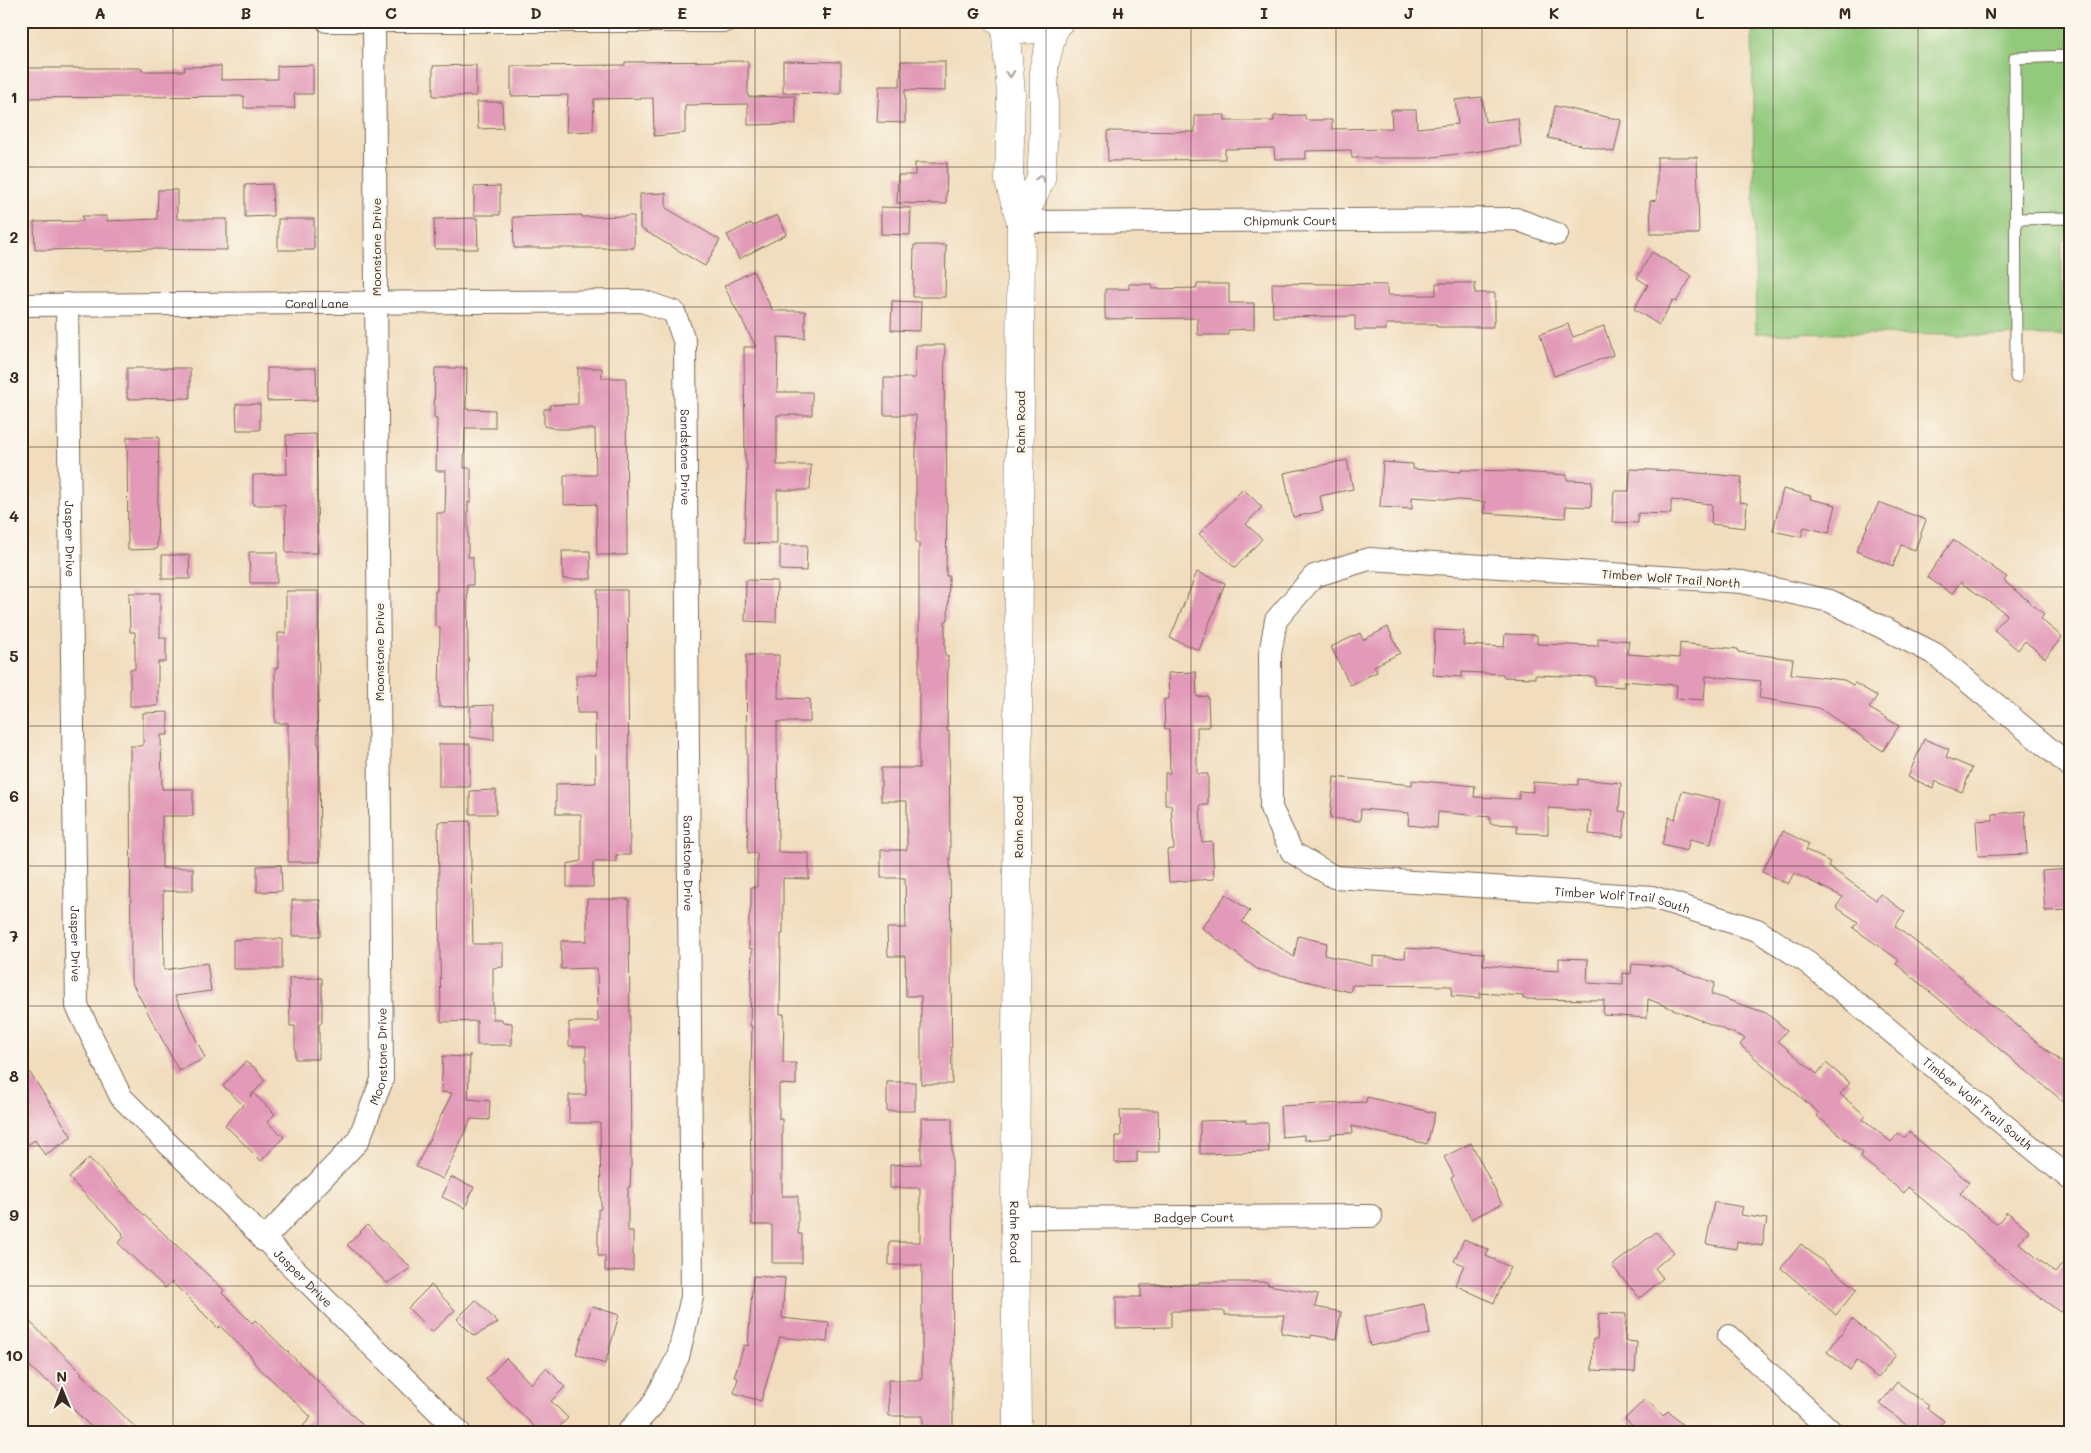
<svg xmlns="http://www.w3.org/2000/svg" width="2091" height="1453" font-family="Mali,sans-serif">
<rect width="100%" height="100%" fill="#fbf7ec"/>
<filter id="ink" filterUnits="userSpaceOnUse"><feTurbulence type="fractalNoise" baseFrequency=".02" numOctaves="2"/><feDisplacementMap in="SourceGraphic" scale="10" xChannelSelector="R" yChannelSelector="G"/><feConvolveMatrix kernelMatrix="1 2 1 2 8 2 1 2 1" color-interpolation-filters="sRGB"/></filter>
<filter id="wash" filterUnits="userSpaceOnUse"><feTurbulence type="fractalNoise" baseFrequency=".0096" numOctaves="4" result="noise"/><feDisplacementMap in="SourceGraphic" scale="20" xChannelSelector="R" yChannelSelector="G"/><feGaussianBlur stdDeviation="1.12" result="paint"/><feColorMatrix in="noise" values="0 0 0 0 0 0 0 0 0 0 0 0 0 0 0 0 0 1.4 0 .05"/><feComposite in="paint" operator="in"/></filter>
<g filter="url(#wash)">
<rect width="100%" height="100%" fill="#f1ddbd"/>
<polygon fill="#92c97c" stroke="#667a4d" points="1752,21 2070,21 2070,238 2062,240 2062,336 1756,333"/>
<g id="blocks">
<g fill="#e29ab8">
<polygon points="748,61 748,97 795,96 796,124 748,125 748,104 685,105 685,133 654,136 653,98 594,99 593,131 566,132 568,95 511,96 511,66 625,65 625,62"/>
<polygon points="783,61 841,62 841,94 783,93"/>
<polygon points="901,61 945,61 945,91 905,90 905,123 877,122 879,86 900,86"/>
<polygon points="313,65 313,94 294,94 295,108 244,108 244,96 21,98 21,68 142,68 142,71 185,71 184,67 221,66 221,80 277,79 277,66"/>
<polygon points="476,65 476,96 433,96 433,66"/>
<polygon points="1482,97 1485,122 1518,118 1521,146 1425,158 1352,158 1351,150 1306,151 1306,159 1275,159 1274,148 1225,149 1225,159 1108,161 1107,131 1195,132 1195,115 1225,115 1225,121 1274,121 1274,116 1305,115 1305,120 1332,120 1332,129 1392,128 1391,110 1416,110 1417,128 1458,124 1455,100"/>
<polygon points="477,102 502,102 503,128 478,129"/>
<polygon points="1555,106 1621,120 1614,152 1548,138"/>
<polygon points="1657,157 1697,157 1699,234 1651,234 1650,201 1657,200"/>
<polygon points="915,163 947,163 946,204 897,203 898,175 915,175"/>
<polygon points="272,184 273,216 245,217 245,185"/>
<polygon points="500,186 500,215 474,215 474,187"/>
<polygon points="158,190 177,190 177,219 227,219 227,250 148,249 104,251 103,249 35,250 34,222 83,221 82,216 107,216 107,221 157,219"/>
<polygon points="666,193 666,208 720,240 705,266 640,228 640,194"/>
<polygon points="881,207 911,208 910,235 881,234"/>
<polygon points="582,215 582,217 634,216 634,248 514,248 513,217"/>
<polygon points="777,215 787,234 739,259 727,235 751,223 753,226"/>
<polygon points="477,218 478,249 435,249 434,219"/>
<rect x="278" y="219" width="36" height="31"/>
<polygon points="914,245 946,245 945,297 913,297"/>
<polygon points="1652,252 1692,276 1676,302 1673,300 1659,325 1634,309 1648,285 1637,278"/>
<polygon points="753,271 773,311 805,311 805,338 778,337 777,392 812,392 812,415 777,415 777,465 811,465 810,490 777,490 777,544 744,543 747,466 745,457 744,347 756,347 724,286"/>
<polygon points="1272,283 1387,285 1387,295 1436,295 1436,283 1475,283 1475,293 1495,293 1495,321 1493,321 1493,327 1437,327 1436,324 1386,324 1386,330 1355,330 1355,316 1273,317"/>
<polygon points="1129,284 1152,284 1152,289 1197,288 1197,284 1229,284 1229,303 1254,303 1254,329 1228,330 1228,335 1198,335 1197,318 1105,319 1105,289 1129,289"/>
<polygon points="892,301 921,302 920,331 891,330"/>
<polygon points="1568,324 1573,337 1604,326 1613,355 1554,376 1540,334"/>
<polygon points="916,345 945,345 944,420 946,420 947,500 946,576 949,576 948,620 945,621 945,656 948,656 947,731 949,731 952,1084 921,1084 921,996 906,996 905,956 888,956 887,928 906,928 905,878 881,878 881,850 907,850 907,801 881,801 881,768 919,768 919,543 916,543 916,415 884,415 884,378 915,378"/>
<polygon points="127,368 190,368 190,398 127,399"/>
<polygon points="267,368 316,368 317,400 267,401"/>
<polygon points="435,368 467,368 466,409 495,410 495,428 465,428 464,468 471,468 471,502 468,502 468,557 473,557 473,585 467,585 469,706 439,707 440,627 435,626 435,591 437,591 437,513 445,513 446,471 436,471 437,419 434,418"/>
<polygon points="578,368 602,368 602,378 626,378 627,555 597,555 596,504 564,505 564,475 596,475 595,429 557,429 544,426 544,409 550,409 550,405 578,404"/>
<polygon points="236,404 260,404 260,430 237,430"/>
<polygon points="316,434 318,553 286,553 285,505 253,505 253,475 287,474 286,435"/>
<polygon points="127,437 159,437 157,549 128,550"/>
<polygon points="1347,460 1353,489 1320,496 1323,511 1293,517 1284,473"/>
<polygon points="1383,462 1413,464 1413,469 1461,472 1461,470 1518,471 1518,472 1567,475 1567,480 1592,481 1591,507 1566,506 1565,518 1484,513 1485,502 1459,500 1412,497 1412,509 1380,507"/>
<polygon points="1630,469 1676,471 1742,477 1739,502 1747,503 1745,528 1711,524 1712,504 1671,500 1671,514 1638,513 1638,523 1612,522 1614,491 1629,491"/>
<polygon points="1243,489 1262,507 1246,524 1262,539 1235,568 1199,534"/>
<polygon points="1783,489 1811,496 1810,499 1836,505 1829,533 1804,527 1801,537 1773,531"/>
<polygon points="1879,502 1926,520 1915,550 1901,545 1893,566 1856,551"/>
<polygon points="1953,540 2007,577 2004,581 2044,614 2041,619 2062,637 2045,658 2025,641 2018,650 1994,630 2007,614 1960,582 1952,594 1927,577"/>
<polygon points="780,545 807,545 806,571 780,570"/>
<polygon points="562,551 590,551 591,579 563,579"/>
<polygon points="249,552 277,552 277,583 250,583"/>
<polygon points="162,555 189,555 190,579 162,579"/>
<polygon points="1197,572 1225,583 1199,650 1170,638"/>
<polygon points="746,580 777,581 776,622 745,621"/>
<polygon points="597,590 627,590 630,855 616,855 616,862 593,862 593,887 567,887 567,864 581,861 581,814 556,814 556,784 596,783 595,713 577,713 576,675 597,675"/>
<polygon points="286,591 318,591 319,703 317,704 318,744 319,744 320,862 288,862 288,723 275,723 275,668 278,668 278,633 286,633"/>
<polygon points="129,593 160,593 160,638 166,638 166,662 158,662 158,706 130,706 130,669 135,669 135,632 130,632"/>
<polygon points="1388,627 1400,653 1374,666 1377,672 1350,685 1331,647 1360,633 1363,640"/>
<polygon points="1435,630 1464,631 1463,645 1504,647 1505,634 1537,635 1537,644 1598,646 1598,638 1629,641 1627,654 1679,658 1680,643 1738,649 1738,652 1793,659 1791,674 1844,680 1853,685 1855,683 1877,696 1869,708 1899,726 1883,751 1819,708 1759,698 1761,681 1706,676 1704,700 1676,698 1677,685 1624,681 1624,687 1595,685 1595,677 1535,675 1535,678 1503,677 1503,674 1462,672 1462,677 1433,675"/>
<polygon points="746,655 779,655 778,698 810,699 810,722 777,722 778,852 809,853 809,879 783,878 783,934 781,934 780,1014 784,1014 783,1063 796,1063 796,1085 779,1084 779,1119 782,1119 782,1196 798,1196 798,1234 802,1234 802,1263 772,1263 772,1225 752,1225 750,1111 752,1026 750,1026 752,949 749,948 749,917 751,907 751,887 757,887 757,853 748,853"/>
<polygon points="1196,672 1197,697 1208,696 1209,727 1197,727 1197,774 1208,774 1208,805 1200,805 1202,842 1212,841 1214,879 1169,882 1167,850 1174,849 1171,805 1165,805 1165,773 1170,773 1169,729 1165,729 1164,699 1169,699 1168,673"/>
<polygon points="494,705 494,740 470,737 470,706"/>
<polygon points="168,712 168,735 161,735 162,789 193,789 193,816 162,816 162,868 193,868 193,891 163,891 164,970 207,963 211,991 175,996 205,1058 179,1071 131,981 130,746 143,746 143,713"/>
<polygon points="1924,739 1949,749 1946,757 1972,768 1962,792 1935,781 1933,788 1908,777"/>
<rect x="439" y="744" width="31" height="43"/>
<polygon points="1334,777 1412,785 1412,780 1475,786 1474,797 1519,799 1519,791 1533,792 1533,782 1578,785 1578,779 1621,783 1619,811 1626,812 1623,837 1589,834 1591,811 1548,808 1548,834 1517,833 1517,825 1490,824 1490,817 1438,812 1437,828 1408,825 1409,813 1361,809 1360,821 1330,818"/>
<polygon points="496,790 496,814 470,814 470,791"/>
<polygon points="1682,791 1720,800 1711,844 1690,839 1687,851 1662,845 1669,817 1675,819"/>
<polygon points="2025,811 2027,854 1978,856 1976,821 1993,820 1993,814"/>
<polygon points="470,821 473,944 503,944 503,967 493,968 493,1019 502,1019 502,1022 512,1023 512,1045 477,1045 477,1021 441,1022 438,822"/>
<polygon points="1783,831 1809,844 1806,850 1830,862 1828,866 1876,900 1880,894 1905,912 1895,926 1965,980 1964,982 2070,1069 2070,1107 1896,964 1899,960 1853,928 1858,922 1836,907 1843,897 1794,873 1788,884 1762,872"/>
<polygon points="281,865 282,891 257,892 257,866"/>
<polygon points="2070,869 2070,910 2045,911 2042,871"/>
<polygon points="1226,894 1250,911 1242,922 1294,957 1298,936 1327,943 1324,955 1373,966 1373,956 1405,958 1406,948 1437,950 1484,953 1483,965 1525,969 1559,971 1559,958 1588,959 1587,983 1623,985 1623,973 1631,974 1632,964 1670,967 1715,983 1711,994 1766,1013 1787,1030 1778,1041 1817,1074 1826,1063 1850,1083 1840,1094 1866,1116 1863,1119 1891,1142 1898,1133 1904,1138 1909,1132 1969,1182 1960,1194 1997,1224 2007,1212 2029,1230 2019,1243 2055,1273 2070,1254 2070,1316 2062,1310 2060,1312 2026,1287 1908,1187 1904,1193 1860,1157 1862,1153 1817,1116 1819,1113 1740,1045 1745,1038 1648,999 1647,1018 1603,1015 1604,1000 1523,999 1523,996 1480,993 1480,998 1451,996 1452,986 1352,985 1350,992 1257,969 1202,928"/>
<polygon points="587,899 629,899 631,1165 630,1187 628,1187 628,1231 633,1231 633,1270 605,1271 605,1256 598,1256 598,1209 601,1209 600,1123 569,1123 569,1095 586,1095 586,1046 569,1046 569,1022 598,1022 597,968 561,969 561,941 587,941"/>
<polygon points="292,900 320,900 321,936 292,936"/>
<polygon points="255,939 282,939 282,969 233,969 233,940"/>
<polygon points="289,978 322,978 322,1022 319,1025 319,1059 295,1059 295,1026 290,1026"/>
<polygon points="470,1054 468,1099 490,1101 489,1120 471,1119 443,1179 416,1167 452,1093 441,1092 443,1056 468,1057"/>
<polygon points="21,1059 72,1137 45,1155 35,1140 21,1149"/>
<polygon points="245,1062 254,1067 265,1080 250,1097 253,1093 275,1114 267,1122 284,1137 261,1161 225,1125 243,1105 223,1086"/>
<rect x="887" y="1082" width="28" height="29"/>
<polygon points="1367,1097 1435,1113 1427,1144 1352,1126 1353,1133 1331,1134 1331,1138 1304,1140 1304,1135 1282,1137 1280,1106 1366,1102"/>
<polygon points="1120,1110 1158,1110 1159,1152 1137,1152 1137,1162 1115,1163 1115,1136 1121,1136"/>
<polygon points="921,1118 952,1118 953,1432 923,1432 923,1416 889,1416 888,1380 922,1380 922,1265 889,1265 889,1242 920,1242 920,1188 890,1188 890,1165 921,1164"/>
<polygon points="1246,1120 1246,1123 1268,1123 1269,1152 1200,1154 1200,1121"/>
<polygon points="1471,1143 1502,1204 1471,1219 1451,1178 1454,1176 1444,1157"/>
<polygon points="89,1158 142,1213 224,1290 222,1293 252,1323 255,1320 370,1432 298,1432 311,1417 255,1364 251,1356 220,1326 218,1328 172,1282 165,1288 118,1243 124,1237 122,1234 123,1233 69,1178"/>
<polygon points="451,1177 474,1187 465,1208 442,1197"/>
<polygon points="1714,1202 1743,1207 1741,1215 1767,1219 1762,1246 1737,1241 1736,1249 1706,1244"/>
<polygon points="367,1225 411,1268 387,1283 347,1245"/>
<polygon points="1656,1232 1674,1252 1655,1268 1663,1278 1640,1298 1612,1266"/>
<polygon points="1464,1239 1489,1250 1486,1256 1510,1267 1494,1303 1455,1285 1464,1265 1454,1261"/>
<polygon points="1801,1244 1857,1289 1836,1315 1781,1268"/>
<polygon points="753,1276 785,1278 782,1318 829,1323 827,1342 780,1337 761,1401 734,1393 738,1378 734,1377 744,1345 748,1346"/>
<polygon points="1199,1282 1268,1282 1268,1285 1318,1294 1315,1307 1341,1312 1336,1339 1311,1335 1311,1338 1281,1333 1284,1315 1225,1315 1225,1311 1171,1311 1171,1327 1116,1328 1116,1297 1141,1297 1141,1285 1199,1284"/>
<polygon points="431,1285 455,1310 432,1332 408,1308"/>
<polygon points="476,1300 498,1323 474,1336 457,1319"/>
<polygon points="1424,1304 1430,1334 1370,1346 1364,1317"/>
<polygon points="592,1306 619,1315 605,1364 576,1354"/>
<polygon points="21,1313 82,1373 81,1374 140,1432 96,1432 65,1401 67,1399 51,1383 42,1378 21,1358"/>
<polygon points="1599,1313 1626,1314 1625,1341 1637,1342 1635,1372 1592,1370 1593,1339 1597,1339"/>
<polygon points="1852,1319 1896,1355 1878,1378 1857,1361 1850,1370 1827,1352"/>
<polygon points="506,1358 531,1384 546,1368 565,1387 551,1401 568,1418 554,1432 540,1432 486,1379"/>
<polygon points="1897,1382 1929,1406 1927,1408 1944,1421 1936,1432 1915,1432 1880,1404"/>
<polygon points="1645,1399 1663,1416 1668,1411 1690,1432 1639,1432 1625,1419"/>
</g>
</g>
</g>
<g filter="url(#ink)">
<use href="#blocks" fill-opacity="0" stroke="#7b6956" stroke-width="1"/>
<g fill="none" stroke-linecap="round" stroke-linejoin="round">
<defs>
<g id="lane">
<polyline points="2016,219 2070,218"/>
<polyline points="2016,377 2015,58 2070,56"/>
</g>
<g id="street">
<polyline points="327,21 726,21"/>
<path id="s1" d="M1021 222 1516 219 1557 234"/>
<path id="s2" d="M67 304 77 1006 121 1097 459 1432"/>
<path id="s3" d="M21 305 642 301 674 312 685 343 692 1297 678 1357 652 1406 628 1432"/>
<path id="s4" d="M2070 766 1935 654 1830 601 1742 582 1369 559 1314 576 1276 620 1270 654 1271 808 1292 852 1334 877 1652 897 1757 930 1808 963 2070 1179"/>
<path id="s5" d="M1015 1218 1371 1216"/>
<path id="s6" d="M263 1240 358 1141 382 1080 374 21"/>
<polyline points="1729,1336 1832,1432"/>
</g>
<g id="secondary">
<path d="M999 21C1019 33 1041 32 1060 21"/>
<path id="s7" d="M1005 25 1011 93 1009 181 1021 222 1015 1218 1017 1432"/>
<polyline points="1021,222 1041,179 1044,128 1044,66 1055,24"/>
</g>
</defs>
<use href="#lane" stroke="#7b6956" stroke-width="13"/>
<use href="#street" stroke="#7b6956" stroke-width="24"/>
<use href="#secondary" stroke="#7b6956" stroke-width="29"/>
<use href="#lane" stroke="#fff" stroke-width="11"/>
<use href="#street" stroke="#fff" stroke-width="22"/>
<use href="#secondary" stroke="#fff" stroke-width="28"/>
</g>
<defs><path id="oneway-chevron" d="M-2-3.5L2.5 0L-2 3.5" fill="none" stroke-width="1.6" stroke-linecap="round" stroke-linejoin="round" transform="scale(1.25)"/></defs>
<g stroke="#a79f9a">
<use href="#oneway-chevron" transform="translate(1010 74) rotate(85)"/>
<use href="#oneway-chevron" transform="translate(1040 178) rotate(-78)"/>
</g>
</g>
<path fill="none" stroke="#3b2a1e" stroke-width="1" stroke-opacity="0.55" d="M173 21V1432M318 21V1432M464 21V1432M609 21V1432M755 21V1432M900 21V1432M1046 21V1432M1191 21V1432M1336 21V1432M1482 21V1432M1627 21V1432M1773 21V1432M1918 21V1432M21 167H2070M21 307H2070M21 447H2070M21 587H2070M21 726H2070M21 866H2070M21 1006H2070M21 1146H2070M21 1286H2070"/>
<g text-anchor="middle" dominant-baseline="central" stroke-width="5" stroke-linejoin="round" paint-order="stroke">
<g font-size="12" fill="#3b2a1e" stroke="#fbf7ec">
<text stroke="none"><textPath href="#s1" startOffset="269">Chipmunk Court</textPath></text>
<text transform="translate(376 247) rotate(-90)">Moonstone Drive</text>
<text stroke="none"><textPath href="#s3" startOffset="296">Coral Lane</textPath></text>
<text transform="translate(1020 422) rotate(-90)">Rahn Road</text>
<text stroke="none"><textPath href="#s3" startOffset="802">Sandstone Drive</textPath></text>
<text stroke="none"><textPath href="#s2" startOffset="235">Jasper Drive</textPath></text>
<text transform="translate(1671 578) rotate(4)">Timber Wolf Trail North</text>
<text transform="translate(379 652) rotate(-90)">Moonstone Drive</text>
<text transform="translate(1018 827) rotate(-90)">Rahn Road</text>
<text stroke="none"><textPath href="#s3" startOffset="1208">Sandstone Drive</textPath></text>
<text stroke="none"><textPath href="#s4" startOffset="1448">Timber Wolf Trail South</textPath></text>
<text stroke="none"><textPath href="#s2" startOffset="640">Jasper Drive</textPath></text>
<text stroke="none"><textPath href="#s6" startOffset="226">Moonstone Drive</textPath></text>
<text stroke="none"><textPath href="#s4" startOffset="1868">Timber Wolf Trail South</textPath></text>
<text stroke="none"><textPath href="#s5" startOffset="179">Badger Court</textPath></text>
<text stroke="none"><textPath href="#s7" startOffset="1209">Rahn Road</textPath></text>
<text stroke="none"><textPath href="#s2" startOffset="1060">Jasper Drive</textPath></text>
</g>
</g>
<rect width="2091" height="1453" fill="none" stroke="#fbf7ec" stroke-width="55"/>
<g transform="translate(62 1390) rotate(359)" stroke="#fbf7ec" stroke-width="4" paint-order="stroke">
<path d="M0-4L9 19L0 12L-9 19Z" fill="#3b2a1e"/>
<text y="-8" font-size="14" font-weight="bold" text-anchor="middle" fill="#3b2a1e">N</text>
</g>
<rect x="28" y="28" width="2036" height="1398" fill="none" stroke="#3b2a1e" stroke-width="2"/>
<g font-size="16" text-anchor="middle" font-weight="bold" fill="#3b2a1e">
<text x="100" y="19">A</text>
<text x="246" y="19">B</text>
<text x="391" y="19">C</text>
<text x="536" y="19">D</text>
<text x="682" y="19">E</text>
<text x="827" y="19">F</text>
<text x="973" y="19">G</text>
<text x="1118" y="19">H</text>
<text x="1264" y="19">I</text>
<text x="1409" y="19">J</text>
<text x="1554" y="19">K</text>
<text x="1700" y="19">L</text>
<text x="1845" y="19">M</text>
<text x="1991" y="19">N</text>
<text x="14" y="103">1</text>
<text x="14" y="243">2</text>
<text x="14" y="383">3</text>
<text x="14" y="522">4</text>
<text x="14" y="662">5</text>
<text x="14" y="802">6</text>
<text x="14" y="942">7</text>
<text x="14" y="1082">8</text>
<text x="14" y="1221">9</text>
<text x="14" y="1361">10</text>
</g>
</svg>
